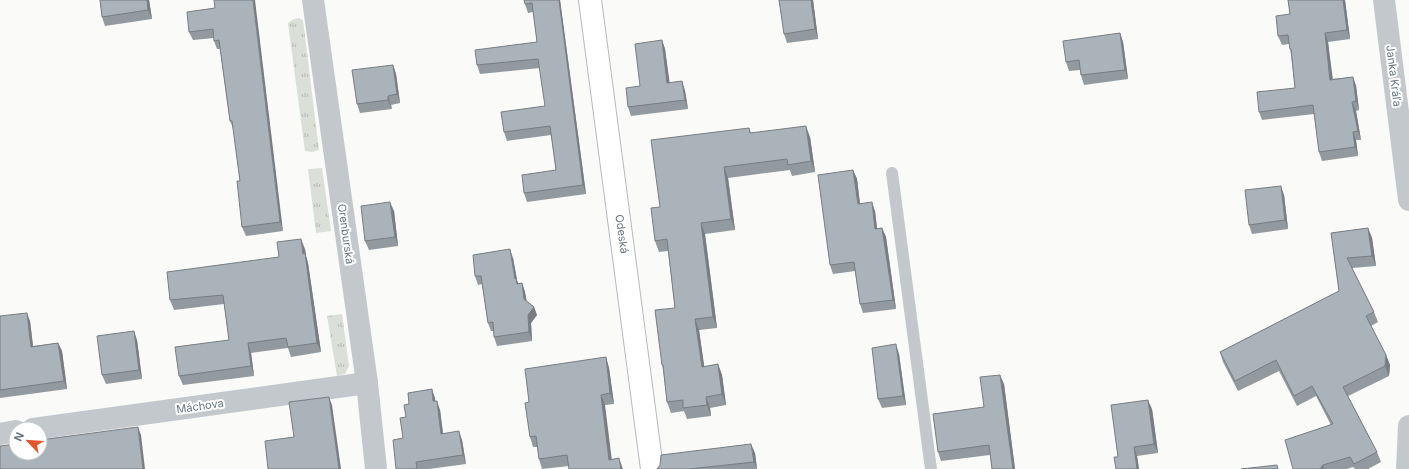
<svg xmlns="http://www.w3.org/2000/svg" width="1409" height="469" font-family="Inter,sans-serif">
<defs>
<pattern id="grass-tufts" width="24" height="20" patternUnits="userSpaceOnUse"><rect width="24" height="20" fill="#dadfd7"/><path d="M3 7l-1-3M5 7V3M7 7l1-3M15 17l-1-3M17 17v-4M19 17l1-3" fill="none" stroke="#b4b9b4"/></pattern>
</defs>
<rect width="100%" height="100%" fill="#fafaf8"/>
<g fill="url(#grass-tufts)">
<polygon points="299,18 303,20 319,150 312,152 305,151 288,23 294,19"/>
<polygon points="322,168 331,231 316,233 308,169"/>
<polygon points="342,314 349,366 345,374 337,376 327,316"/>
</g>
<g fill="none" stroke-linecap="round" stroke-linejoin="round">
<defs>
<polyline id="secondary" points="590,0 652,469"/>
</defs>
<use href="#secondary" stroke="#b3babf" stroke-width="24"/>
<polyline stroke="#c3c8cc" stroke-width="12" points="892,173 931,469"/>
<g stroke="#c3c8cc" stroke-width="22">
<polyline points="313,0 367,383 376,469"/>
<polyline points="1384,0 1409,200"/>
<polyline points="33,429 367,383"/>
<polyline points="0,434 16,431"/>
<polyline points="1407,469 1409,426"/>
</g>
<use href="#secondary" stroke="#fff" stroke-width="22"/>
</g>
<g fill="#929a9f">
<polygon points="100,0 149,0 152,19 105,26 102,17"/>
<polygon points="524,0 560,0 586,194 527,202 524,193 556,170 551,135 507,141 504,132 545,106 540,68 480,74 477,65 537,42 533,12 528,13 525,4"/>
<polygon points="813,0 818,39 787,43 784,34"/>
<polygon points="1288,0 1345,0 1350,39 1328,42 1332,79 1353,77 1356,86 1359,110 1356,111 1361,140 1356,140 1358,156 1322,161 1319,152 1314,114 1262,120 1259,112 1295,88 1291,54 1289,44 1282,45 1278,36 1290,14"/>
<polygon points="215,8 283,231 246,236 242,227 240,181 234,130 230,121 220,49 217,49 214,41 214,38 193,40 189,32"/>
<polygon points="1120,33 1123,42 1128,79 1084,85 1081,75 1080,70 1069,71 1066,62"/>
<polygon points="662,40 665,49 669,83 682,81 685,91 688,109 631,116 628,107 640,86"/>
<polygon points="393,65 396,74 400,103 391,105 392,109 360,113 357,104"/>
<polygon points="749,128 751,133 810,137 815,172 792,176 790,170 728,178 735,230 705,234 717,328 699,330 704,367 718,364 722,375 726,405 710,408 711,416 687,419 684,411 671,413 667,402 663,369 662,365 675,308 668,251 659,252 655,241 660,207"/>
<polygon points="853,170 857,179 860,204 875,211 877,228 882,228 886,237 896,309 863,313 860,304 855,271 833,274 830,265"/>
<polygon points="1284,195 1288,229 1252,234 1249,225"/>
<polygon points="394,211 398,246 369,250 365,241"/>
<polygon points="1368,228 1372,238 1376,266 1352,268 1374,312 1378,322 1371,326 1386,355 1390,365 1389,376 1348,396 1377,452 1381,462 1368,469 1355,469 1353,467 1347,469 1293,469 1331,425 1316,396 1297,406 1279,371 1238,391 1223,362 1220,352 1339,291 1331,233"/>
<polygon points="305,249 306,256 308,263 321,352 291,357 288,348 251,353 254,376 183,385 179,376 229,340 224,304 174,310 170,300 279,257"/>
<polygon points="513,258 517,280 518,284 522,283 525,292 526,301 534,307 537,315 531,323 532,341 497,346 494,337 494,331 491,331 488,323 482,284 478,285 475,276"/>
<polygon points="0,316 30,321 33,346 58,343 62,351 67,389 0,398"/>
<polygon points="137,340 142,379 106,384 102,375"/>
<polygon points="899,354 906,405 882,408 878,399"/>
<polygon points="606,357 609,368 614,404 605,405 569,466 542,469 539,459 537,447 533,447 530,437 529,402"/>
<polygon points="1004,384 1015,469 992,469 990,455 941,461 938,452 984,407"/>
<polygon points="435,398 435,401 440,410 443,433 462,440 466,464 429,469 396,469 403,438 406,417"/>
<polygon points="1152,409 1158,453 1137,456 1139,469 1116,469 1118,457"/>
<polygon points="755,453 757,469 657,469"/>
</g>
<g fill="#777d82">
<polygon points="147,0 149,0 152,19 148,10"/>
<polygon points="253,0 255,0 283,231 280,222"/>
<polygon points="559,0 560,0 586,194 583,185"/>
<polygon points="811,0 813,0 818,39 815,29"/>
<polygon points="1343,0 1345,0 1350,39 1347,30"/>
<polygon points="1120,33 1123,42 1128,79 1125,70"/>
<polygon points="1325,33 1328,42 1334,88 1330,80"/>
<polygon points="662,40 665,49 671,92 667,83"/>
<polygon points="393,65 396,74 400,103 397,94"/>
<polygon points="1353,77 1356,86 1359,110 1356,101"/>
<polygon points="682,81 685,91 688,109 685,100"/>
<polygon points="388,96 391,105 392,109 388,100"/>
<polygon points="1352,102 1356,111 1361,140 1358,131"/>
<polygon points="806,126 810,137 815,172 811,161"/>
<polygon points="1353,132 1356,140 1358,156 1355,147"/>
<polygon points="724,167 728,178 735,230 731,219"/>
<polygon points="853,170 857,179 861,213 858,204"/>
<polygon points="1281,186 1284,195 1288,229 1285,220"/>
<polygon points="390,202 394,211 398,246 395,237"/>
<polygon points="872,202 875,211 878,238 875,229"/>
<polygon points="701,223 705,234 717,328 713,317"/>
<polygon points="882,228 886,237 896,309 893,300"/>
<polygon points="1368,228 1372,238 1376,266 1372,256"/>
<polygon points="301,239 305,249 306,256 308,263 321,352 317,343"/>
<polygon points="510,249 513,258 517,280 519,287 520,292 515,279"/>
<polygon points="522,283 525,292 528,308 524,299"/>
<polygon points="534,307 537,315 531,323 532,341 529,332 528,315"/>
<polygon points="27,313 30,321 34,355 31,347"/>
<polygon points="695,319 699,330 706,378 702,367"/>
<polygon points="134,331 137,340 142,379 139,370"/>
<polygon points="58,343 62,351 67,389 64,381"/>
<polygon points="248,343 251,353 254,376 251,366"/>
<polygon points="896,344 899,354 906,405 903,396"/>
<polygon points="1386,355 1390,365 1389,376 1385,366"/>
<polygon points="606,357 609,368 614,404 610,393"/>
<polygon points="718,364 722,375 726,405 722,394"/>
<polygon points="1000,375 1004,384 1015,469 1013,469"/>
<polygon points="432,389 435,398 436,410 433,401"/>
<polygon points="601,395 605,405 613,469 609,460"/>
<polygon points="329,397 332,405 341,469 339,469"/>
<polygon points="706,397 710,408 711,416 707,405"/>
<polygon points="1148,400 1152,409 1158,453 1154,444"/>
<polygon points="437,401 440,410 444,442 441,434"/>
<polygon points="138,427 141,435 145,469 143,469"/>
<polygon points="459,431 462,440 466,464 463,455"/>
<polygon points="751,444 755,453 757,469 754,462"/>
<polygon points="1134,447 1137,456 1139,469 1137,469"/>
<polygon points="619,458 623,469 621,469"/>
<polygon points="1323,465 1324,469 1320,469"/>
</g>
<g fill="#aab3b9" stroke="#777d82">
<polygon points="100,0 147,0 148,10 102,17"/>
<polygon points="214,0 253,0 280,222 242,227 237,181 240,181 232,121 230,121 219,40 214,41 213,29 189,32 187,12 215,8"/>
<polygon points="524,0 559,0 583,185 524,193 522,175 556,170 550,126 504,132 501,112 545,106 538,59 477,65 475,50 537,42 532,3 525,4"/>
<polygon points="779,0 811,0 815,29 784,34"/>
<polygon points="1288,0 1343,0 1347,30 1325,33 1330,80 1353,77 1356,101 1352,102 1358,131 1353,132 1355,147 1319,152 1313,105 1259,112 1257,92 1295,88 1291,49 1290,49 1288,35 1278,36 1276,16 1290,14"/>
<polygon points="1120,33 1125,70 1081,75 1079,60 1066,62 1063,41"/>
<polygon points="662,40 667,83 682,81 685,100 628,107 626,88 640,86 635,44"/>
<polygon points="393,65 397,94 388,96 388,100 357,104 352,70"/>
<polygon points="806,126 811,161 788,165 787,159 724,167 731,219 701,223 713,317 695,319 702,367 718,364 722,394 706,397 707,405 683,408 683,400 667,402 663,365 662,365 655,310 675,308 667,239 655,241 651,208 660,207 651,140 749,128 750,133"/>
<polygon points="853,170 858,204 872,202 875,229 882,228 893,300 860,304 854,262 830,265 818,175"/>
<polygon points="1281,186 1285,220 1249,225 1245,190"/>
<polygon points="390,202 395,237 365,241 361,206"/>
<polygon points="1368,228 1372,256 1347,258 1374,312 1366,316 1386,355 1385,366 1343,387 1377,452 1354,464 1350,457 1323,465 1320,469 1293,469 1285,440 1333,424 1312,386 1294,396 1276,360 1235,381 1220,352 1339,291 1331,233"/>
<polygon points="301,239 303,254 305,253 317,343 288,347 286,338 248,343 251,366 179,376 175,347 229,340 223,295 170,300 167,272 279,257 277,242"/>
<polygon points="510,249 515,279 516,278 517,284 522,283 524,299 534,307 528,315 529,332 494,337 493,322 488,323 481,276 475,276 473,255"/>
<polygon points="27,313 31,347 58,343 64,381 0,390 0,316"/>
<polygon points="134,331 139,370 102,375 97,336"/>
<polygon points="896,344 903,396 878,399 872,348"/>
<polygon points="606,357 610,393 601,395 609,460 619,458 621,469 569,469 567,455 539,459 536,436 530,437 525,403 529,402 525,369"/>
<polygon points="1000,375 1013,469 992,469 989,445 938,452 933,414 984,407 980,377"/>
<polygon points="432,389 433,401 437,401 441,434 459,431 463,455 416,462 417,469 396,469 393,440 403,438 400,418 406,417 404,405 409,404 408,393"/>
<polygon points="329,397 339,469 268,469 265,441 294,437 289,402"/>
<polygon points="1148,400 1154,444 1134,447 1137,469 1116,469 1114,457 1118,457 1111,405"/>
<polygon points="138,427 143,469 0,469 0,446 16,444 16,453 40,453 40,440"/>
<polygon points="751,444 754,462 689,469 657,469 660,465 661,455"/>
<polygon points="1277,465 1278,469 1241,469"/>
</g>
<g text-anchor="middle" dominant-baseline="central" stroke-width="4" stroke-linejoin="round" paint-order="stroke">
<g font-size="11" fill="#657683" stroke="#fff">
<text transform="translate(1394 76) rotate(83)">Janka Kráľa</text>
<text transform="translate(346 234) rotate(82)">Orenburská</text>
<text transform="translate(622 234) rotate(82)">Odeská</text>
<text transform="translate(200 406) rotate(-8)">Máchova</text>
</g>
</g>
<g transform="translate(28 441) rotate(295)"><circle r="19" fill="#ffffff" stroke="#c1c8cd"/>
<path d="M0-3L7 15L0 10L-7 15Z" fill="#e4572e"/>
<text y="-6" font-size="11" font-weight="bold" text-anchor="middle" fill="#657683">N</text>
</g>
</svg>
